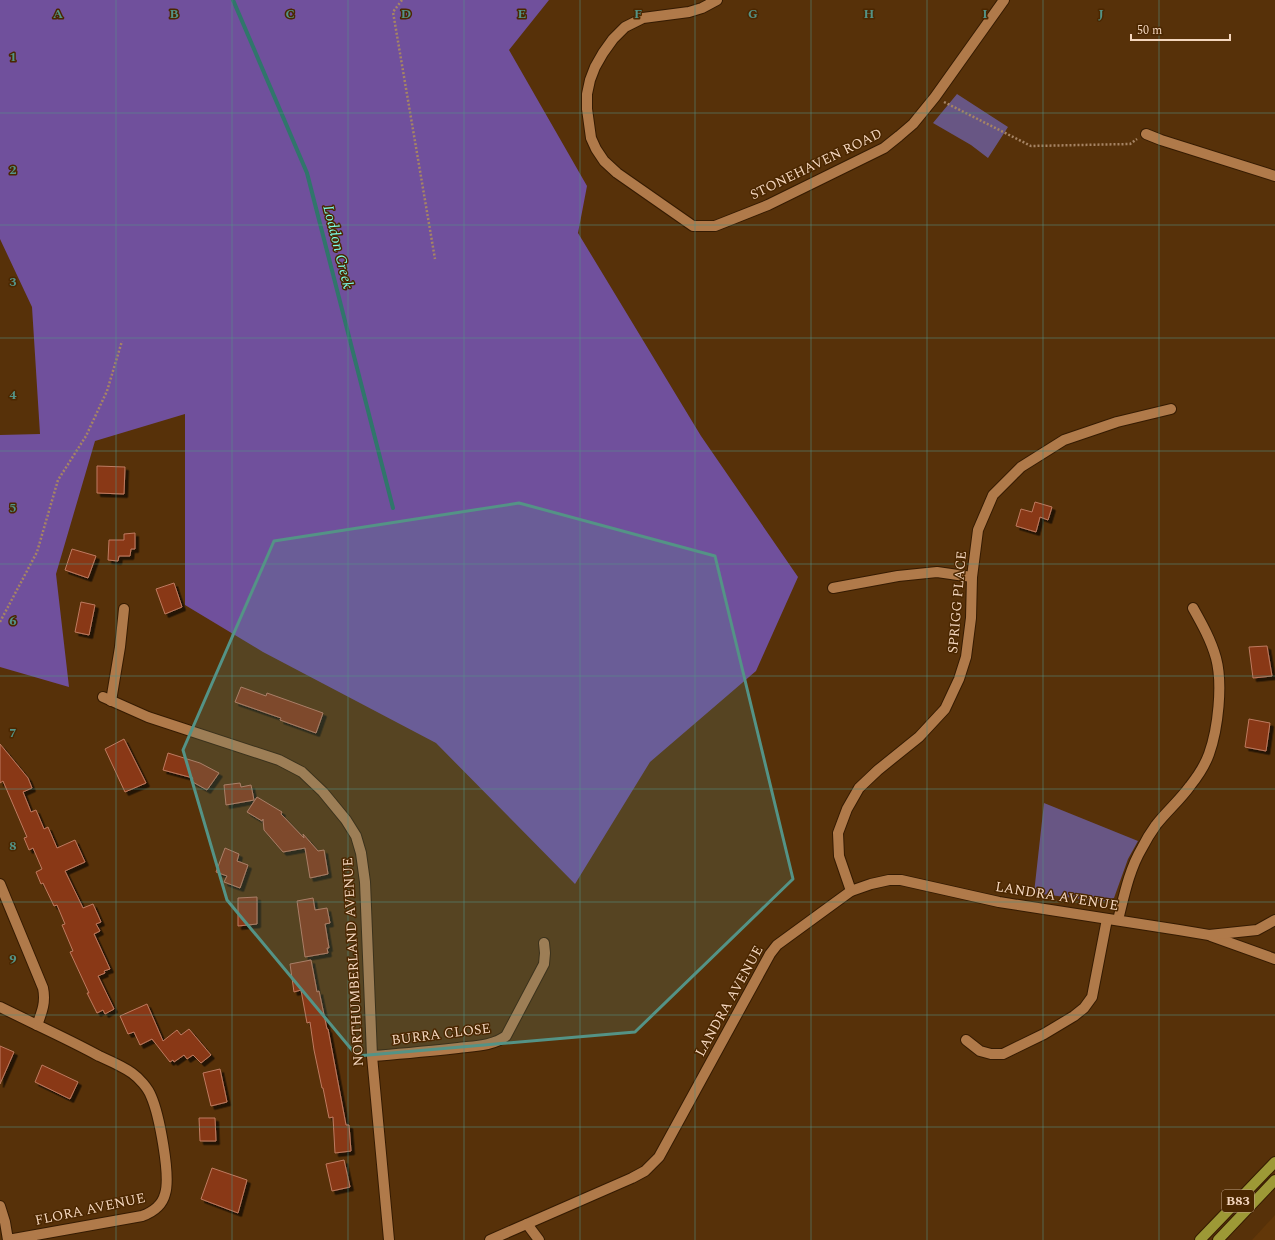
<svg xmlns="http://www.w3.org/2000/svg" width="1275" height="1240" font-family="Spectral,serif">
<defs>
<filter id="shadow"><feDropShadow dx="3.5" dy="3.5" stdDeviation="0" flood-color="#0009"/></filter>
</defs>
<rect width="100%" height="100%" fill="#573109"/>
<polygon fill="#623709" points="1275,1215 1275,1240 1252,1240"/>
<g fill="#685684">
<polygon points="957,94 1008,127 988,158 971,145 933,123"/>
<polygon points="1044,803 1138,841 1128,859 1114,898 1106,901 1097,901 1034,893"/>
</g>
<polygon fill="#70509c" points="0,0 549,0 509,50 587,186 578,233 701,436 798,577 756,671 650,762 575,884 436,743 263,652 185,605 185,414 95,441 56,574 69,687 0,667 0,435 40,434 32,307 0,239"/>
<g fill="none" stroke-linecap="round" stroke-linejoin="round">
<polyline stroke="#30766b" stroke-width="4" points="233,0 307,173 393,508"/>
</g>
<g fill="#893815" stroke="#be7a60" filter="url(#shadow)">
<polygon points="97,466 125,467 124,494 97,493"/>
<polygon points="1035,502 1052,507 1048,520 1040,517 1036,532 1016,526 1021,509 1032,512"/>
<polygon points="135,533 135,549 131,549 130,556 119,556 118,561 108,560 109,540 124,540 124,534"/>
<polygon points="72,549 96,556 88,578 65,570"/>
<polygon points="174,583 182,607 165,614 156,589"/>
<polygon points="81,602 95,605 89,635 75,632"/>
<polygon points="1267,646 1272,676 1253,678 1249,647"/>
<polygon points="241,687 266,696 267,693 323,713 316,733 280,720 281,718 235,702"/>
<polygon points="1249,719 1270,723 1266,751 1245,747"/>
<polygon points="124,739 146,783 125,792 105,749"/>
<polygon points="0,744 28,778 32,788 23,792 31,812 36,810 44,829 48,827 57,848 75,840 85,862 65,871 83,908 93,904 101,922 96,924 100,931 94,934 110,969 104,971 105,973 98,976 114,1009 105,1014 103,1010 97,1013 87,993 89,993 70,952 73,951 62,925 65,924 57,905 54,906 43,883 41,884 36,872 42,869 33,848 29,850 24,838 27,837 3,781 0,783"/>
<polygon points="168,753 200,763 219,773 207,790 191,781 193,778 163,770"/>
<polygon points="240,783 241,787 251,785 254,800 226,805 224,785"/>
<polygon points="257,797 282,812 281,814 304,838 303,834 318,851 324,850 328,874 310,878 305,848 283,852 264,830 263,819 262,821 247,812"/>
<polygon points="225,848 239,854 237,861 248,865 240,888 224,882 227,876 216,872"/>
<polygon points="257,897 257,924 238,926 238,898"/>
<polygon points="313,898 315,910 327,908 330,923 325,924 329,948 327,948 328,953 305,957 297,901"/>
<polygon points="311,960 317,992 319,991 327,1029 328,1029 346,1125 349,1125 351,1151 335,1153 333,1117 329,1118 323,1088 322,1088 314,1050 310,1022 307,1023 301,990 294,992 290,964"/>
<polygon points="147,1004 163,1041 177,1030 181,1035 189,1029 211,1055 201,1063 193,1055 187,1059 184,1055 174,1062 173,1060 170,1062 152,1039 140,1045 134,1032 128,1034 120,1016"/>
<polygon points="0,1046 14,1052 0,1084"/>
<polygon points="42,1065 78,1082 70,1099 35,1082"/>
<polygon points="220,1069 227,1102 211,1106 203,1073"/>
<polygon points="199,1118 215,1118 216,1141 200,1141"/>
<polygon points="344,1160 350,1187 332,1191 326,1164"/>
<polygon points="212,1168 247,1180 238,1213 201,1199"/>
</g>
<g fill="none" stroke-linecap="round" stroke-linejoin="round">
<defs>
<g id="street">
<polyline points="717,0 702,8 689,12 643,18 625,27 613,39 603,53 595,67 590,80 587,94 587,109 591,138 596,149 604,161 617,173 693,226 715,226 768,205 884,148 899,136 913,124 935,97 1004,0"/>
<polyline points="1146,134 1161,140 1275,176"/>
<polyline points="833,588 898,576 937,572 972,577"/>
<polyline points="103,697 148,717 279,760 302,772 323,792 346,820 356,836 361,853 365,882 372,1056 389,1240"/>
<polyline points="111,701 120,647 124,609"/>
<path d="M0 884 43 988C46 1002 42 1012 37 1025 58 1035 79 1045 99 1056 110 1061 122 1066 132 1073 139 1078 148 1088 151 1096 159 1114 171 1176 165 1194 162 1206 153 1212 142 1216L8 1240 5 1222 0 1206"/>
<polyline points="851,891 839,856 838,833 847,809 859,788 878,770 919,737 945,709 959,679 966,657 971,618 972,577 978,530 993,495 1021,467 1064,440 1117,422 1171,409"/>
<path d="M1118 920C1124 896 1129 870 1142 848 1146 840 1151 832 1156 825 1167 811 1180 800 1190 786 1198 776 1205 765 1209 754 1218 729 1223 684 1216 658 1211 640 1202 624 1193 608"/>
<polyline points="1211,936 1275,959"/>
<polyline points="0,1007 37,1025"/>
<polyline points="966,1040 980,1051 991,1054 1003,1054 1044,1034 1074,1016 1084,1008 1092,997 1107,919"/>
<path d="M372 1056C401 1054 430 1051 458 1048 474 1046 493 1046 506 1036L544 964 545 953 544 943"/>
<polyline points="527,1224 539,1240"/>
<polyline points="490,1240 632,1178 645,1171 659,1157 770,954 777,945 851,891 871,884 889,880 901,880 999,902 1179,930 1209,935 1257,930 1275,920"/>
</g>
<g id="primary">
<polyline points="1200,1240 1275,1162"/>
<polyline points="1218,1240 1275,1180"/>
</g>
</defs>
<use href="#street" stroke="#351b02" stroke-width="12"/>
<use href="#primary" stroke="#351b02" stroke-width="12"/>
<g stroke="#a68464" stroke-width="2.5" stroke-dasharray="2 2" stroke-linecap="butt">
<polyline points="402,0 393,12 435,259"/>
<polyline points="944,102 1031,146 1130,144 1137,139"/>
<polyline points="0,622 37,552 58,480 86,436 107,391 122,341"/>
</g>
<use href="#street" stroke="#b07a4a" stroke-width="10"/>
<use href="#primary" stroke="#9d9936" stroke-width="10"/>
</g>
<path fill="#549386" fill-opacity="0.2" stroke="#549386" stroke-width="3" stroke-linejoin="round" d="M519 503 715 556 793 879 635 1032 357 1056 227 900 183 750 274 541Z"/>
<path fill="none" stroke="#549386" stroke-width="1" stroke-opacity="0.55" d="M116 0V1240M232 0V1240M348 0V1240M464 0V1240M580 0V1240M695 0V1240M811 0V1240M927 0V1240M1043 0V1240M1159 0V1240M0 113H1275M0 225H1275M0 338H1275M0 451H1275M0 564H1275M0 676H1275M0 789H1275M0 902H1275M0 1015H1275M0 1127H1275"/>
<g text-anchor="middle" dominant-baseline="central" stroke-width="3" stroke-linejoin="round" paint-order="stroke">
<rect fill="#4b2700" stroke="#c1a285" stroke-width="1" x="1222" y="1190" width="32" height="22" rx="3"/>
<g font-size="13" font-weight="bold" fill="#f4d6be">
<text x="1238" y="1201">B83</text>
</g>
<g font-size="14" fill="#f4d6be" stroke="#4b2700">
<text transform="translate(816 164) rotate(-26)">STONEHAVEN ROAD</text>
<text transform="translate(957 602) rotate(-85)">SPRIGG PLACE</text>
<text transform="translate(1057 896) rotate(9)">LANDRA AVENUE</text>
<text transform="translate(353 962) rotate(-93)">NORTHUMBERLAND AVENUE</text>
<text transform="translate(729 1001) rotate(-61)">LANDRA AVENUE</text>
<text transform="translate(441 1034) rotate(-7)">BURRA CLOSE</text>
<text transform="translate(90 1209) rotate(-12)">FLORA AVENUE</text>
</g>
<g font-size="15" font-style="italic" fill="#7bfde8" stroke="#4b2700">
<text transform="translate(338 247) rotate(76)">Loddon Creek</text>
</g>
</g>
<g font-size="13" text-anchor="middle" font-weight="bold" fill="#549386" stroke="#4b2700" stroke-width="3" stroke-linejoin="round" paint-order="stroke">
<text x="58" y="18">A</text>
<text x="174" y="18">B</text>
<text x="290" y="18">C</text>
<text x="406" y="18">D</text>
<text x="522" y="18">E</text>
<text x="638" y="18">F</text>
<text x="753" y="18">G</text>
<text x="869" y="18">H</text>
<text x="985" y="18">I</text>
<text x="1101" y="18">J</text>
<text x="13" y="61">1</text>
<text x="13" y="174">2</text>
<text x="13" y="286">3</text>
<text x="13" y="399">4</text>
<text x="13" y="512">5</text>
<text x="13" y="625">6</text>
<text x="13" y="737">7</text>
<text x="13" y="850">8</text>
<text x="13" y="963">9</text>
</g>
<path d="M1131 34v6h99v-6" fill="none" stroke="#f4d6be" stroke-width="2"/>
<text x="1137" y="34" font-size="12" fill="#f4d6be" stroke="#4b2700" stroke-width="3" paint-order="stroke">50 m</text>
</svg>
